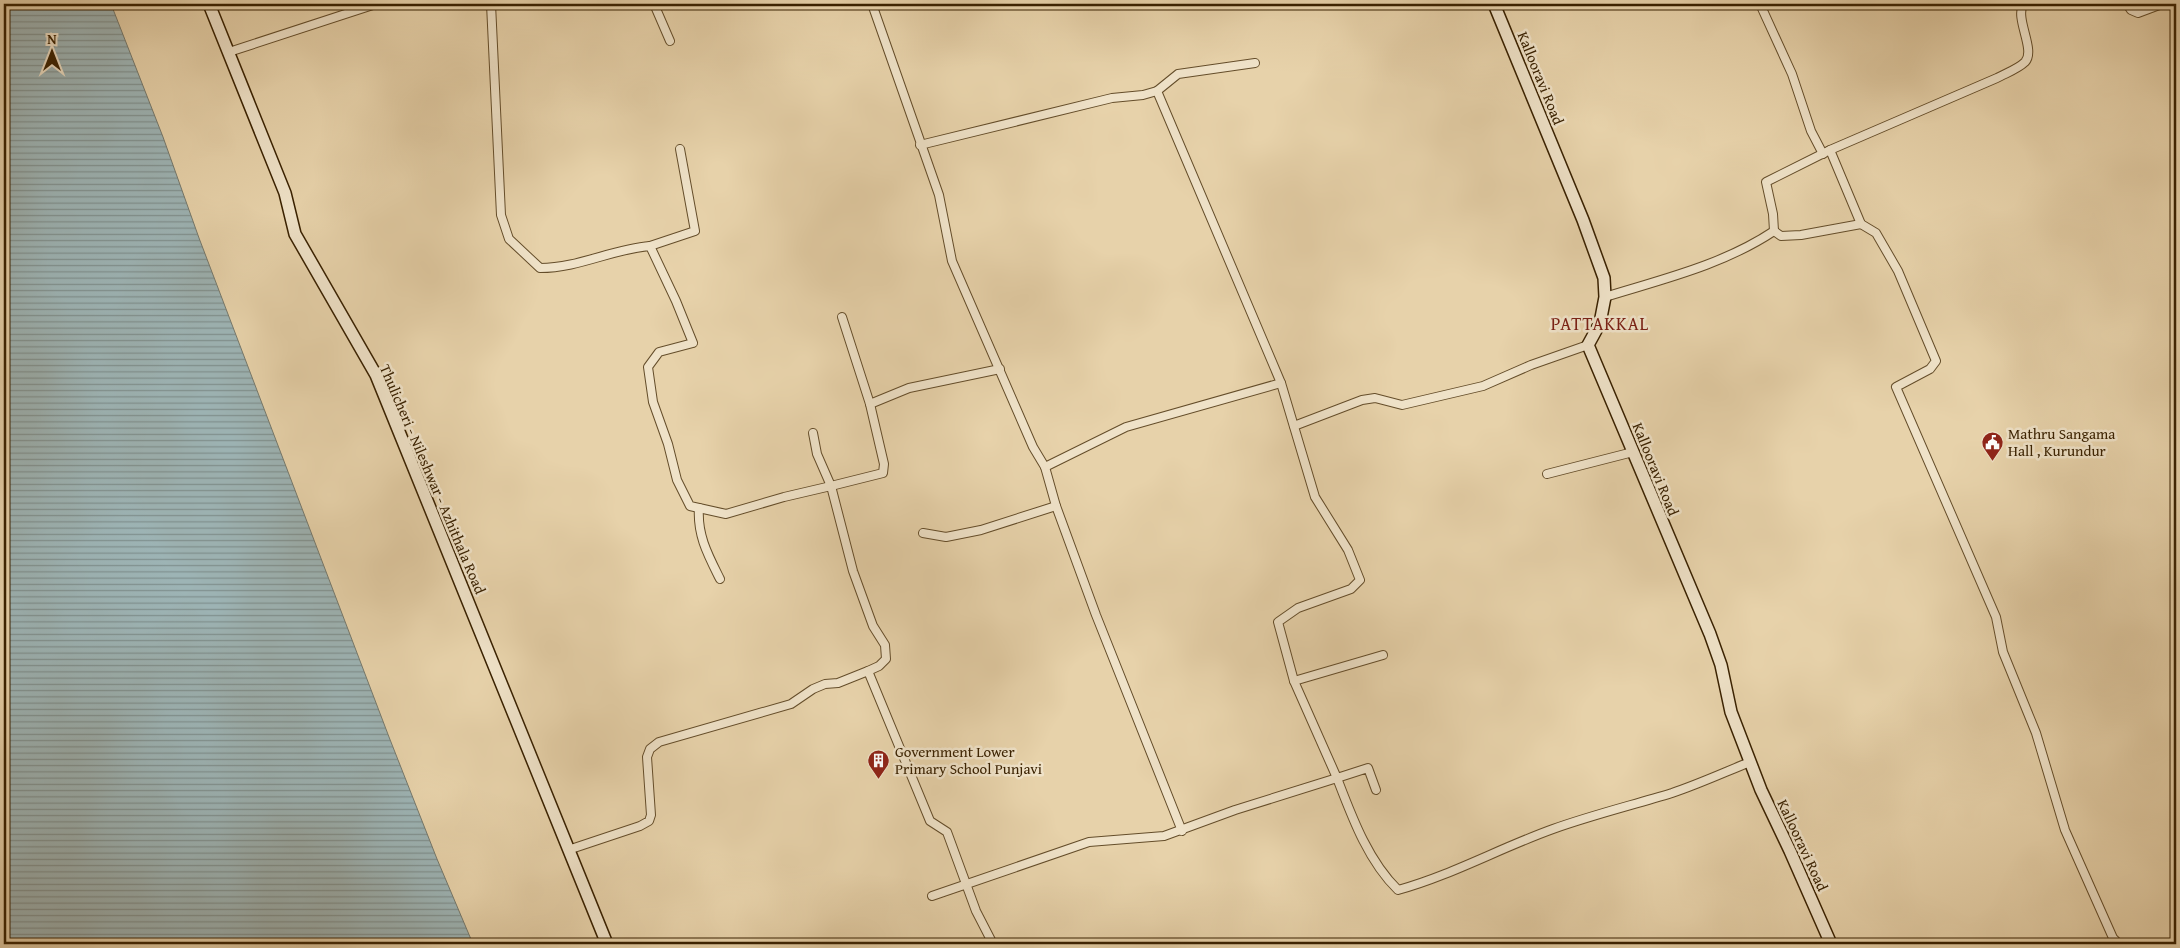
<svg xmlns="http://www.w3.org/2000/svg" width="2180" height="948" font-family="'Gentium Book Plus',serif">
<defs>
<pattern id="water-rules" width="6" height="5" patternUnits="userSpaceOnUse" patternTransform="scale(1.25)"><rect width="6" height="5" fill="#9db4b5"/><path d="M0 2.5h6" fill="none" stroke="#819291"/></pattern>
</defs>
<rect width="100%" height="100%" fill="#e7d2aa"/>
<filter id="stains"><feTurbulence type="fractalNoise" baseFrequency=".004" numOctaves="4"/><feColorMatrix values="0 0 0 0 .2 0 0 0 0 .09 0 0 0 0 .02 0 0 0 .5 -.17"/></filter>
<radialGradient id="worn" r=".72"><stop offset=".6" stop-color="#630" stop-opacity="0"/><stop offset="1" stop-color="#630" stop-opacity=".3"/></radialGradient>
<polygon fill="url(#water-rules)" stroke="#75796d" points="4,4 111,4 163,137 199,238 389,737 437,859 473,944 4,944"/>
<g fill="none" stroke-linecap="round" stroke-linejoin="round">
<defs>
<g id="minor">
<path d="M491 4 501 215 509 239 540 268C579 268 612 249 650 246L676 301 693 343 659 352 648 367 653 402 668 444 677 480 690 506 726 514 784 497 831 486 853 571 873 626 885 645 886 659 879 666 868 671 838 683 825 684 813 689 791 704 659 742 650 749 647 757 651 815 649 821 640 826 568 850"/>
<polyline points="654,4 670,41"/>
<polyline points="872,4 939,195 952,261 1033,447 1045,467 1056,506 1096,615 1182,831"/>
<polyline points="1760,4 1792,74 1811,131 1823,154"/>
<polyline points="2127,4 2131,10 2138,13 2162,4"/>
<polyline points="229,52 376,4"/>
<polyline points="1157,91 1178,74 1255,63"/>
<polyline points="920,145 1112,98 1143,95 1157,91 1281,383 1315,497 1348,550 1360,580 1351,589 1298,608 1278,622 1294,681 1337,778 1368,768 1376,790"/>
<polyline points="1830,150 1861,224 1876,233 1898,271 1936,361 1930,369 1896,387 1996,617 2003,652 2036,733 2065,830 2113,938 2119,944"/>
<polyline points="1774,231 1781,236 1801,235 1861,224"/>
<polyline points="650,246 695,231 680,149"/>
<path d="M1605 297C1663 279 1723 265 1774 231L1773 214 1766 182 1830 150 1997 78C2006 73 2018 69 2025 62 2036 50 2015 20 2023 4"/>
<polyline points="870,404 909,388 1000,369"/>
<polyline points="1294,426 1362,400 1375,398 1402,405 1483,386 1531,365 1588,345"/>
<polyline points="813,433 817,454 831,486 883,473 884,464 870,404 842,317"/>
<polyline points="1045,467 1126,427 1281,383"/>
<polyline points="1547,474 1633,452"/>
<path d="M699 508C697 535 708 555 720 579"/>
<polyline points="923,533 946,537 981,530 1056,506"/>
<polyline points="868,671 930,821 947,832 976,911 993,944"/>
<polyline points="1294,681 1383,655"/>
<path d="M932 896 1089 842 1164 836 1235 810 1337 778C1352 817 1368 861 1398 890 1452 875 1500 848 1553 829 1592 815 1633 805 1672 793 1699 784 1725 772 1750 762"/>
</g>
<g id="secondary">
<polyline points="209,4 285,193 295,234 376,375 607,944"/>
<polyline points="1494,4 1583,220 1604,278 1605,297 1600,323 1588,345 1710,634 1721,665 1731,712 1761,790 1790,851 1831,944"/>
</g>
</defs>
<use href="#minor" stroke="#644d2a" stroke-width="10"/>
<use href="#secondary" stroke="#392100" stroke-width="14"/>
<use href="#minor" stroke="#efe2c8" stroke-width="8"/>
<use href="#secondary" stroke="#efe2c8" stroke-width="11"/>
</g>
<defs>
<symbol id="civic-pin" viewBox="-11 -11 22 30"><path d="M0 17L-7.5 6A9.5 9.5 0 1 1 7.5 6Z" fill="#8f2418" stroke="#efe2c8"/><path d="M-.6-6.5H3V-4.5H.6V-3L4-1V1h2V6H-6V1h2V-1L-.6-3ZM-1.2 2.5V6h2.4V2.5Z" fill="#fff"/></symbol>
<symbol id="building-pin" viewBox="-11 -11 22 30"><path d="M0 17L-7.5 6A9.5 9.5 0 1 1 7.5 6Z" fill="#8f2418" stroke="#efe2c8"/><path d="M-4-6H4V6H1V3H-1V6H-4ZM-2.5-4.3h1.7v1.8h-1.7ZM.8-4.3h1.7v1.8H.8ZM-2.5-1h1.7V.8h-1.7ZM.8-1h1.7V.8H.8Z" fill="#fff"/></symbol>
</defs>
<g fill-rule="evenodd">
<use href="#civic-pin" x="1980" y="430" width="25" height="34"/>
<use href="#building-pin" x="866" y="748" width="25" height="34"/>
</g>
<g text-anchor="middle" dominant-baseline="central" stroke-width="5" stroke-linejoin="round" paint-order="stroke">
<g font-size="15" fill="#392100" stroke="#efe2c8">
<text transform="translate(1541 78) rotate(68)">Kallooravi Road</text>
<text transform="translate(1656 469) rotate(68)">Kallooravi Road</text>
<text transform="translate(433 479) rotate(67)">Thulicheri - Nileshwar - Azhithala Road</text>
<text transform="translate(1803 845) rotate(65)">Kallooravi Road</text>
</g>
<g font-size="15" fill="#392100" stroke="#efe2c8" text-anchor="start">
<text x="2008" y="433">Mathru Sangama<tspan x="2008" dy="17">Hall , Kurundur</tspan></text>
<text x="895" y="751">Government Lower<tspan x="895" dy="17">Primary School Punjavi</tspan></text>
</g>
<g font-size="18" letter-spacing="1" fill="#7a1f14" stroke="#efe2c8">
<text x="1600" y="323">PATTAKKAL</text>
</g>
</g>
<rect width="2180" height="948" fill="none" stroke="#e7d2aa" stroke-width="20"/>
<rect x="5" y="5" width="2170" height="938" fill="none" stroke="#392100" stroke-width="2.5"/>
<rect x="10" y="10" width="2160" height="928" fill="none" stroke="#392100"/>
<g transform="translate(52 52)" stroke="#efe2c8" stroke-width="4" paint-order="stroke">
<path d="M0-4L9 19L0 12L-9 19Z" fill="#392100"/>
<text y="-8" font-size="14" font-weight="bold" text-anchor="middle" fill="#392100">N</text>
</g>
<rect width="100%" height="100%" filter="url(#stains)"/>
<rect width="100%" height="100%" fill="url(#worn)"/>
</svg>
